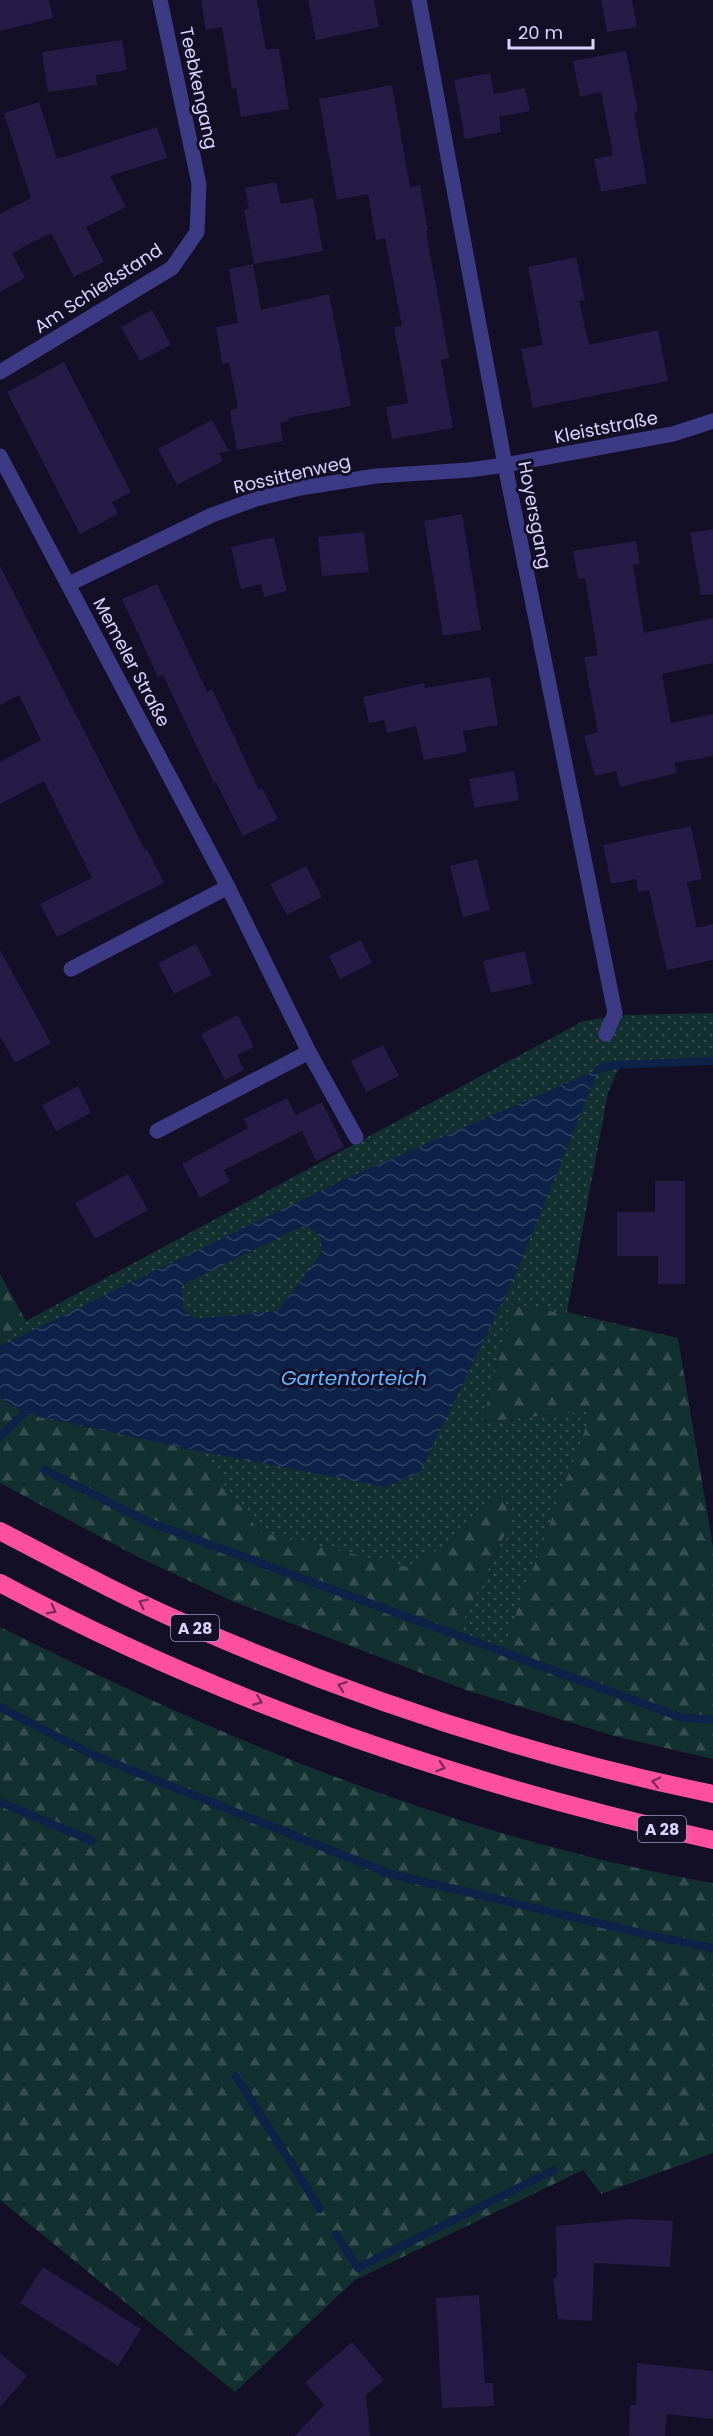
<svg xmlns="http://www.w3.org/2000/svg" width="713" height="2436" font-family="Poppins,sans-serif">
<defs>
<pattern id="forest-firs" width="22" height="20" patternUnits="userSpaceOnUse" patternTransform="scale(1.5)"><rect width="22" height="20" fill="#12302f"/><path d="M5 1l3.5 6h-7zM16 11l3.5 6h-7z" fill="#344d4e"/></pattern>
<pattern id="park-dots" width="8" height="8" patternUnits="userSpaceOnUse" patternTransform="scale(1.5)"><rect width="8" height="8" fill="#12302f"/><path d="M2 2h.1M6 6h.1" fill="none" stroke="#344d4e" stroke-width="1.8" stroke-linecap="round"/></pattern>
<pattern id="water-waves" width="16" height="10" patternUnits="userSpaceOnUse" patternTransform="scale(1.5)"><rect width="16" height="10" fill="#0c2248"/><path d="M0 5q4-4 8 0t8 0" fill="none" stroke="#2f4163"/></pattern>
</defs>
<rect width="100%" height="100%" fill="#130f26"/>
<g fill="url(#forest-firs)">
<polygon points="0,1274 26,1321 0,1343"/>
<polygon points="513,1303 678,1338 713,1547 713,1759 614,1736 466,1690 232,1601 136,1556 0,1483 0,1399 24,1414 199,1451 260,1532 451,1540 498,1490 513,1518 458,1632 592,1411 482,1422"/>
<path d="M0 1627C52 1652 103 1678 156 1702 334 1783 520 1849 713 1883V2153L601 2194 583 2170 355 2280 235 2392 0 2200Z"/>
</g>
<polygon fill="url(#park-dots)" points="713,1013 713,1059 628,1061 618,1070 608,1093 567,1312 678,1338 513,1303 482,1422 592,1411 502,1651 458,1632 513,1518 498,1490 451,1540 412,1568 260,1532 199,1451 24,1414 0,1399 0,1343 26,1321 583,1021 624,1015"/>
<path fill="url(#water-waves)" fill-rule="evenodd" d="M599 1069 515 1276 420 1472 386 1487 199 1451 24 1413 0 1398V1346L345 1179ZM307 1226 320 1236 322 1252 278 1311 195 1319 183 1308 182 1285 296 1229Z"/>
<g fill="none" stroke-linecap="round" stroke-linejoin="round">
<g stroke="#0c2248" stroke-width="8">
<polyline points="599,1069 615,1065 713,1061"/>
<polyline points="0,1437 24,1413"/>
<polyline points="45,1470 146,1521 680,1717 713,1720"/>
<polyline points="0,1707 91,1754 390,1874 658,1937 713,1948"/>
<polyline points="0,1802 92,1841"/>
<polyline points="236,2076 320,2209"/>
<polyline points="336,2234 358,2268 554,2170"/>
</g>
</g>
<g fill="#241b47">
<polygon points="0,0 49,0 53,18 0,31"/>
<polygon points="201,0 257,0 266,50 279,48 289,109 241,117 236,88 232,89 222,27 206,30"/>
<polygon points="308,0 374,0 379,27 316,40"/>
<polygon points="601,0 632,0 637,27 607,32"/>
<polygon points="122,40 127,70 96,75 97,85 48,92 42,52"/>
<polygon points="626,51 638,112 634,112 647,183 601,192 594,159 613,155 601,92 580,97 573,61"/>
<polygon points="490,73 494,94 525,88 530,111 499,117 501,132 465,139 454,80"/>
<polygon points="392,85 410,187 420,185 428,231 426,231 449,358 441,360 453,428 392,439 386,407 408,403 394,327 402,326 385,238 376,240 368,194 337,200 319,99"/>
<polygon points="39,102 57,159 157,127 167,158 110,176 126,207 86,227 104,262 74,277 51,233 12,253 25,278 0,292 0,214 31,198 4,113"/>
<polygon points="276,182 281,204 313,198 323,251 254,264 244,210 249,209 245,188"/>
<polygon points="576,257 585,300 579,301 589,345 658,330 668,381 533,408 521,349 543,345 528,267"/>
<polygon points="253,264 261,310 329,294 351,406 288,418 289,421 280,423 283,441 237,450 230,411 238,407 229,363 222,364 216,327 238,323 229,269"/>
<polygon points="152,310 171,345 140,361 121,327"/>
<polygon points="64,362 131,492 112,502 118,514 80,534 7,392"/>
<polygon points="212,420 229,451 219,453 223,461 177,485 158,449"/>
<polygon points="462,514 481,630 443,636 424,521"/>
<polygon points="713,529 713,594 701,595 690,533"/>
<polygon points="364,532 369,572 322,576 318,537"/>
<polygon points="274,537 287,591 264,597 261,584 241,589 231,547"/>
<polygon points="636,541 640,564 633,565 644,633 713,618 713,663 662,674 671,723 713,714 713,756 674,763 677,773 620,787 616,771 595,776 584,736 598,732 584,657 598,655 585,578 578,579 573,551"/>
<polygon points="0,566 145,850 147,849 164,883 57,937 40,904 92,878 44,781 0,804 0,762 41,740 19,695 0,705"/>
<polygon points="157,584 207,692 212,689 259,790 262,788 278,819 243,836 216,782 214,783 163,675 158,677 122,599"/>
<polygon points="490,677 498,725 463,731 467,752 424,760 416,726 387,733 384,720 369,723 363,697 424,683 425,688"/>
<polygon points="514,771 519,800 474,808 469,779"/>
<polygon points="691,826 702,879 687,882 697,928 713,924 713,960 667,970 649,890 638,892 636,879 611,884 603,845"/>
<polygon points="477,859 490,910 463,917 450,866"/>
<polygon points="306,866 322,897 287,915 270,884"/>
<polygon points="361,940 372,963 340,979 329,956"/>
<polygon points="196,944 212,975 174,994 158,963"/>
<polygon points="0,950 51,1043 15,1063 0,1036"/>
<polygon points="525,951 532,984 491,993 483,961"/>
<polygon points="238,1015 254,1047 237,1055 244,1070 225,1080 201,1034"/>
<polygon points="383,1045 399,1076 366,1092 351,1061"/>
<polygon points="78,1086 91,1113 56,1131 42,1105"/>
<polygon points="287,1098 296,1115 322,1102 344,1147 316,1161 302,1131 224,1170 230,1181 200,1198 182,1164 248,1128 244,1119"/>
<polygon points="128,1174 148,1210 95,1239 75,1203"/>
<polygon points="655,1181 685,1181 685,1284 658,1284 658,1256 617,1256 617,1212 655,1212"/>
<polygon points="633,2219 673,2221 670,2267 594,2263 592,2321 558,2319 553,2279 557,2277 556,2226"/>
<polygon points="43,2267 141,2329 118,2366 20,2303"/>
<polygon points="479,2295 485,2383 493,2383 494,2406 442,2408 436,2298"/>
<polygon points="352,2342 384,2380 366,2395 370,2436 295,2436 324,2405 305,2382"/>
<polygon points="0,2353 27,2376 0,2407"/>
<polygon points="637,2363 713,2371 713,2419 667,2414 665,2436 629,2436 630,2405 636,2405"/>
</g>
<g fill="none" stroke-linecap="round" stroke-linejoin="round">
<g stroke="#3d3a85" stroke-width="15">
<polyline points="419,0 505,465 615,1013 606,1034"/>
<polyline points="0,372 172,268 197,232 199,184 160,0"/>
<polyline points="0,456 228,887 309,1052 356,1137"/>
<polyline points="69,584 212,515 256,499 300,488 376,476 469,470 505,465 673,434 713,421"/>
<polyline points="71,969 228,887"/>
<polyline points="157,1131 309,1052"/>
</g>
<g stroke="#ff4fa3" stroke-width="18">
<path d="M0 1531C63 1564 126 1598 191 1626 358 1699 535 1757 713 1794"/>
<path d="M0 1583C223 1703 466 1785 713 1840"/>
</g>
</g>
<defs><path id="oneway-chevron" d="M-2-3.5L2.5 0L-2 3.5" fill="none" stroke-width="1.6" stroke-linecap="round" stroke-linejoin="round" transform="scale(1.5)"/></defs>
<g stroke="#7d2c5e">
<use href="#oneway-chevron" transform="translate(143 1603) rotate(-154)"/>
<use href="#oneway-chevron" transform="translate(52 1610) rotate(28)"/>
<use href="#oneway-chevron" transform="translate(342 1686) rotate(-160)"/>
<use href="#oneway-chevron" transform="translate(258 1701) rotate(22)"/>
<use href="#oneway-chevron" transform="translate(441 1767) rotate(18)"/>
<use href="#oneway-chevron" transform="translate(656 1782) rotate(-168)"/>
</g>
<g text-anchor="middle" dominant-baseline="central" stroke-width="6" stroke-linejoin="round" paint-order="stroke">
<g fill="#130f26" stroke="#9e99be" stroke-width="1.5">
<rect x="171" y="1615" width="48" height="26" rx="4.5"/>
<rect x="638" y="1816" width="48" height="26" rx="4.5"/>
</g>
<g font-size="16" font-weight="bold" fill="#d9d4ff">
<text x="195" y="1628">A 28</text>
<text x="662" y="1829">A 28</text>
</g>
<g font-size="18" fill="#d9d4ff" stroke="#130f26">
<text transform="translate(199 88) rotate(78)">Teebkengang</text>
<text transform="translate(98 288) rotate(-33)">Am Schießstand</text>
<text transform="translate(606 427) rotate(-11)">Kleiststraße</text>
<text transform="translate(292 474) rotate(-13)">Rossittenweg</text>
<text transform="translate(535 515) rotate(79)">Hoyersgang</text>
<text transform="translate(132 662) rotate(62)">Memeler Straße</text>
</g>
<g font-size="20" font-style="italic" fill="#62b6ff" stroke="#130f26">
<text x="354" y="1378">Gartentorteich</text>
</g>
</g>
<path d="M509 39v9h84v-9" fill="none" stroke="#d9d4ff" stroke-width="3"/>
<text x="518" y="39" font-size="18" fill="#d9d4ff" stroke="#130f26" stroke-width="4.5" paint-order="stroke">20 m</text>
</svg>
